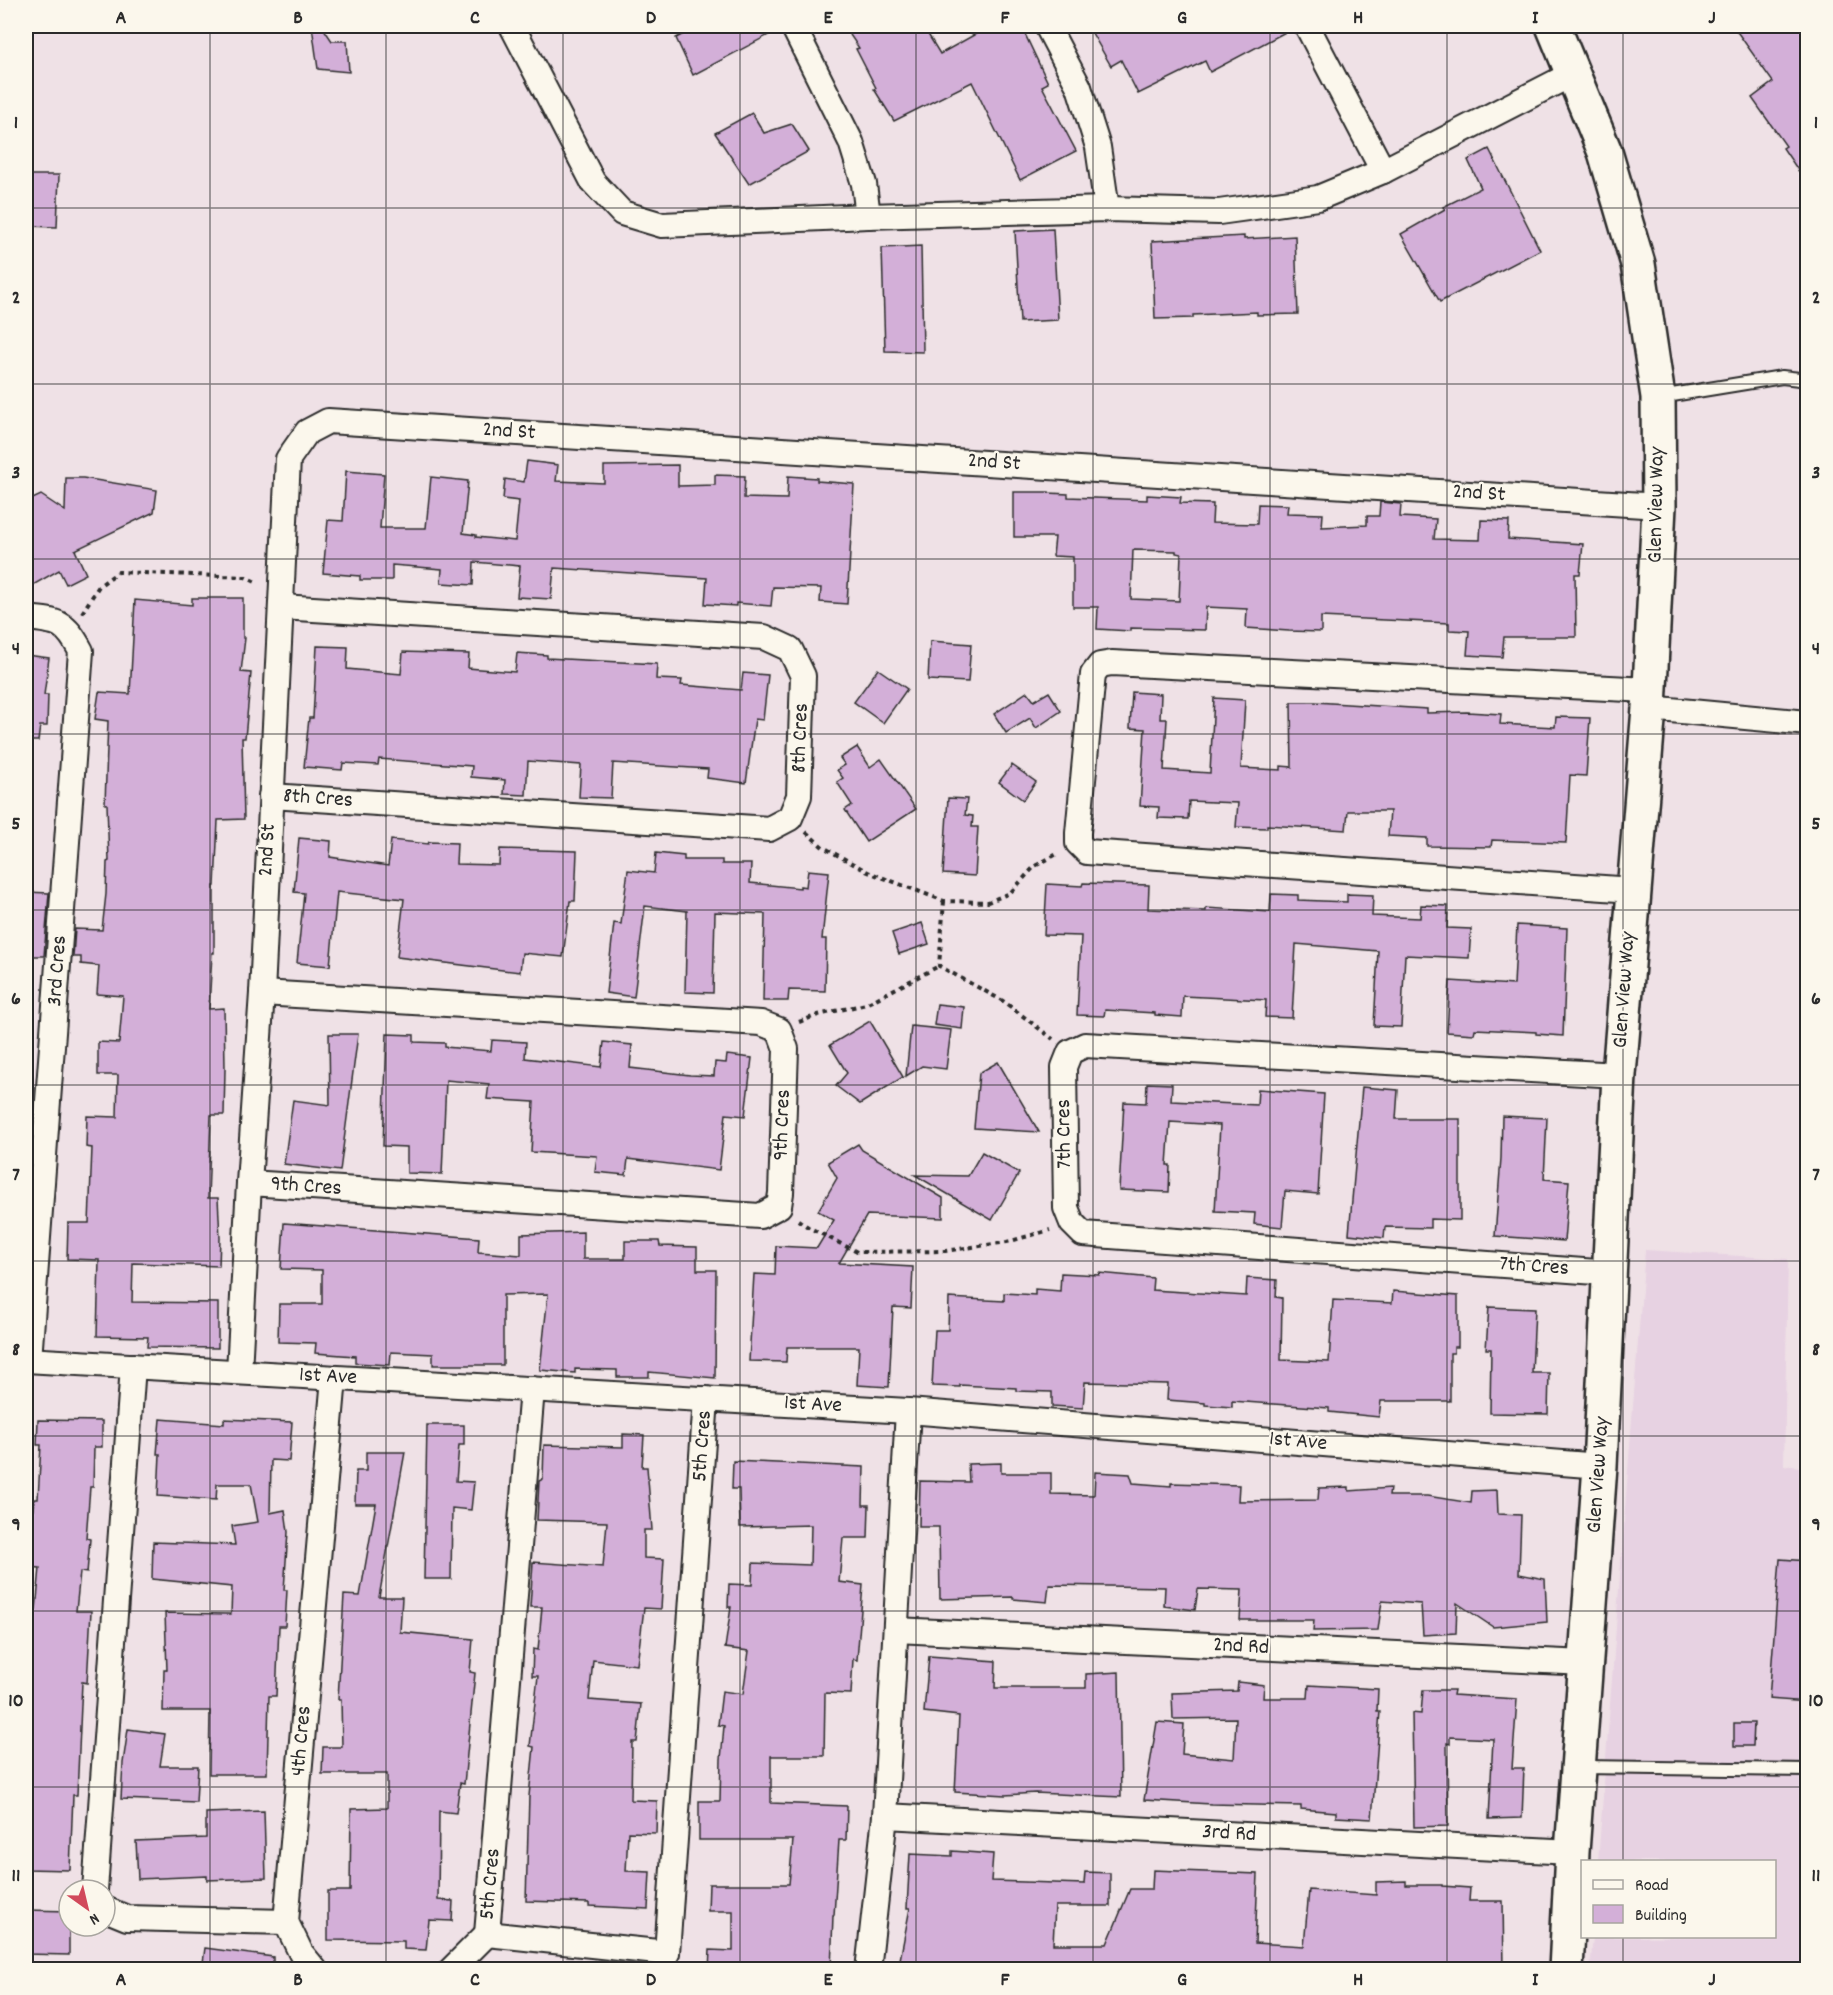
<svg xmlns="http://www.w3.org/2000/svg" width="1833" height="1995" font-family="Dekko,sans-serif">
<rect width="100%" height="100%" fill="#efe1e6"/>
<filter id="ink" filterUnits="userSpaceOnUse"><feTurbulence type="fractalNoise" baseFrequency=".0167" numOctaves="2"/><feDisplacementMap in="SourceGraphic" scale="12" xChannelSelector="R" yChannelSelector="G"/><feConvolveMatrix kernelMatrix="1 2 1 2 8 2 1 2 1" color-interpolation-filters="sRGB"/></filter>
<g filter="url(#ink)">
<polygon fill="#e7d2e2" points="1645,1250 1788,1259 1784,1465 1808,1468 1807,1969 1590,1970 1593,1937 1774,1936 1774,1862 1598,1861"/>
<g fill="#d3afd8" stroke="#2b2b2b" stroke-width="1.5" fill-rule="evenodd">
<polygon points="312,26 322,26 332,41 347,41 349,72 318,69"/>
<polygon points="699,26 779,26 780,29 693,75 676,38"/>
<polygon points="844,26 923,26 940,54 990,26 1014,26 1015,29 1023,30 1048,83 1042,86 1076,151 1020,180 972,82 894,121 874,89 876,88 856,49 859,48"/>
<polygon points="1088,26 1293,26 1293,28 1210,72 1205,61 1138,94 1121,60 1111,66"/>
<polygon points="1733,26 1808,26 1808,185 1783,148 1786,146 1752,98 1773,82"/>
<polygon points="752,113 764,133 792,124 809,151 749,184 715,133"/>
<polygon points="1489,149 1540,250 1440,302 1401,234 1445,209 1443,207 1481,188 1468,160"/>
<polygon points="26,175 59,175 57,227 26,226"/>
<polygon points="1053,229 1058,320 1020,322 1015,231"/>
<polygon points="1244,236 1244,239 1295,236 1298,314 1257,315 1257,312 1193,315 1193,318 1155,319 1152,241"/>
<polygon points="921,246 923,352 885,351 882,248"/>
<polygon points="527,461 558,465 556,481 604,483 604,466 678,465 678,486 715,485 715,475 745,476 744,498 787,499 788,476 817,478 817,481 854,484 847,604 820,602 821,588 773,587 771,606 736,603 736,606 705,604 707,578 554,568 551,599 517,597 520,566 474,562 473,585 441,583 442,569 392,565 392,580 360,580 360,576 323,573 328,520 343,521 346,471 384,474 380,528 426,528 431,477 468,481 463,533 476,535 476,537 515,541 519,501 503,499 505,479 524,482"/>
<polygon points="66,478 83,478 157,490 154,512 75,550 86,574 66,584 59,570 26,589 26,502 41,495 65,511"/>
<path d="M1014 492H1049V493L1068 494V497L1147 500V495L1181 497 1180 503 1213 504 1212 523 1257 524 1258 504 1288 505 1287 513 1323 514 1322 527 1367 525V516H1379L1380 502 1401 504 1400 517 1436 519 1434 539 1480 540 1481 520 1509 521 1508 539 1583 544 1580 574H1575L1576 637H1504L1502 657 1467 655 1469 631 1449 630V623L1321 617V632L1289 631 1246 628 1247 609 1206 607 1205 630 1130 628V631L1097 629 1098 607H1073V557L1053 556 1055 537H1014ZM1133 550 1176 551V553L1181 554 1179 601 1131 599Z"/>
<polygon points="192,598 243,598 243,638 245,638 241,672 251,673 245,738 242,738 244,819 218,820 215,886 214,886 214,953 212,953 209,1009 224,1008 225,1069 224,1115 211,1115 208,1198 218,1198 220,1238 219,1266 133,1263 132,1302 218,1303 218,1348 147,1347 148,1337 97,1336 99,1260 67,1259 68,1223 89,1223 92,1148 86,1147 87,1116 117,1117 118,1075 98,1075 98,1042 119,1043 123,996 97,994 99,966 81,964 81,957 73,957 75,929 102,930 106,894 107,862 109,861 107,804 105,804 108,721 95,719 99,692 130,694 135,600 192,605"/>
<polygon points="930,641 971,644 968,682 928,680"/>
<polygon points="317,646 348,647 347,669 401,674 403,652 469,654 468,668 515,672 517,653 547,655 547,658 657,664 656,679 682,680 681,685 741,690 743,673 768,675 763,720 755,719 746,783 707,778 708,769 613,763 611,798 579,797 581,765 528,761 526,795 504,794 505,780 471,777 472,766 379,759 378,765 343,763 342,770 304,767 309,718 313,718"/>
<polygon points="26,655 49,658 44,695 48,695 47,726 40,726 38,741 26,741"/>
<polygon points="878,669 907,689 883,723 854,702"/>
<polygon points="1027,692 1034,701 1049,692 1061,711 1036,728 1030,718 1006,733 994,714"/>
<polygon points="1132,692 1161,694 1160,719 1167,719 1164,770 1210,773 1214,698 1245,700 1241,768 1281,770 1281,766 1292,767 1291,702 1315,702 1427,709 1427,713 1467,712 1501,714 1500,724 1555,727 1556,717 1590,718 1586,776 1570,775 1566,843 1492,840 1491,847 1427,846 1427,838 1388,836 1390,811 1348,811 1346,830 1267,825 1267,828 1236,827 1238,803 1189,801 1188,819 1158,818 1159,807 1140,806 1145,729 1130,728"/>
<polygon points="857,747 870,767 881,759 916,809 866,842 845,810 852,805 837,782 843,778 837,770 845,765 840,758"/>
<polygon points="1012,765 1036,782 1023,800 999,782"/>
<polygon points="948,798 967,799 965,815 973,816 972,827 978,827 975,876 943,874"/>
<polygon points="299,838 331,841 330,857 388,866 391,840 428,844 429,842 457,843 456,864 499,865 500,849 577,851 575,901 570,901 563,957 522,953 520,972 397,957 404,899 337,892 330,966 297,963 304,893 294,892"/>
<polygon points="656,853 684,856 684,860 722,860 722,864 751,864 750,883 800,888 800,886 806,887 808,870 829,872 822,939 826,939 825,991 789,990 788,1001 763,1001 765,914 715,912 713,993 685,992 687,911 645,906 634,997 606,993 614,923 621,924 628,870 654,873"/>
<polygon points="1083,883 1149,885 1148,909 1206,911 1206,908 1270,912 1271,894 1298,895 1298,900 1347,902 1347,894 1373,895 1372,916 1420,918 1421,905 1448,906 1447,928 1471,929 1469,958 1405,955 1401,1027 1374,1026 1378,951 1296,944 1292,1018 1265,1017 1266,1000 1183,996 1182,1017 1155,1015 1155,1013 1105,1010 1104,1016 1077,1015 1081,936 1044,935 1047,884 1082,886"/>
<polygon points="26,892 49,893 44,956 26,956"/>
<polygon points="922,923 929,944 899,954 892,933"/>
<polygon points="1517,925 1567,928 1563,1036 1536,1034 1536,1032 1475,1029 1474,1034 1447,1032 1450,981 1514,985"/>
<polygon points="937,1004 964,1007 962,1029 934,1025"/>
<polygon points="870,1021 903,1077 860,1104 836,1086 847,1073 830,1045"/>
<polygon points="911,1026 951,1030 946,1069 922,1066 906,1076"/>
<polygon points="329,1034 358,1034 340,1171 284,1164 293,1100 330,1105"/>
<polygon points="387,1034 414,1035 414,1042 445,1043 445,1047 491,1051 492,1040 526,1042 525,1058 601,1067 604,1042 632,1045 630,1068 690,1075 714,1076 715,1062 726,1063 727,1055 752,1058 745,1116 726,1114 719,1170 628,1159 626,1175 595,1172 597,1156 531,1152 534,1102 487,1099 489,1084 446,1080 442,1174 407,1173 407,1147 383,1146"/>
<polygon points="998,1062 1039,1132 974,1128 979,1073"/>
<polygon points="1147,1083 1172,1084 1171,1101 1257,1105 1258,1089 1324,1094 1318,1194 1285,1191 1282,1227 1254,1224 1255,1213 1215,1211 1220,1125 1170,1122 1167,1165 1170,1165 1169,1192 1119,1190 1124,1102 1146,1103"/>
<polygon points="1362,1087 1398,1090 1396,1119 1460,1119 1460,1220 1430,1219 1430,1228 1385,1227 1384,1238 1349,1234"/>
<polygon points="1502,1116 1547,1118 1544,1179 1569,1181 1564,1241 1495,1236 1501,1158"/>
<polygon points="858,1144 862,1150 943,1198 943,1218 867,1215 839,1263 913,1267 911,1308 893,1307 889,1387 857,1385 859,1347 787,1347 786,1362 749,1361 754,1274 775,1275 776,1246 817,1248 834,1220 818,1211 837,1178 828,1162"/>
<polygon points="982,1152 1019,1173 992,1220 915,1175 968,1176"/>
<polygon points="284,1223 479,1238 478,1252 521,1255 521,1234 583,1232 583,1259 625,1259 625,1241 659,1241 660,1246 697,1247 697,1270 716,1270 715,1378 649,1372 649,1377 617,1377 617,1370 575,1369 575,1373 540,1370 548,1294 503,1295 503,1365 433,1365 433,1354 391,1352 390,1365 355,1363 355,1356 315,1353 316,1343 278,1342 279,1304 322,1304 322,1270 281,1269"/>
<polygon points="1061,1273 1099,1275 1099,1273 1153,1278 1152,1290 1246,1296 1247,1278 1277,1280 1276,1297 1282,1298 1281,1360 1329,1362 1333,1300 1392,1303 1393,1291 1458,1296 1458,1347 1454,1347 1454,1353 1450,1353 1450,1401 1381,1401 1379,1417 1329,1412 1329,1408 1232,1401 1232,1407 1205,1405 1205,1403 1167,1400 1168,1384 1085,1382 1083,1408 1052,1406 1052,1392 1016,1391 1016,1388 960,1385 960,1387 932,1386 935,1330 948,1330 949,1298 1004,1301 1004,1293 1035,1295 1035,1289 1060,1291"/>
<polygon points="1489,1307 1535,1309 1532,1373 1549,1373 1548,1414 1490,1413 1491,1349 1486,1349"/>
<polygon points="160,1419 224,1424 224,1419 292,1422 289,1461 271,1460 270,1513 285,1510 288,1532 284,1590 287,1590 285,1626 279,1626 276,1696 269,1696 267,1774 209,1774 210,1711 163,1711 164,1670 167,1670 165,1613 231,1614 232,1587 152,1579 153,1542 235,1545 232,1526 258,1522 251,1484 217,1484 216,1500 158,1496 160,1454 157,1454"/>
<polygon points="38,1420 102,1421 102,1447 94,1447 93,1487 90,1487 86,1538 90,1539 87,1573 80,1572 76,1611 91,1611 87,1683 82,1682 77,1795 73,1795 70,1870 26,1869 26,1610 36,1610 40,1568 27,1567 34,1499 38,1499 41,1445 37,1445"/>
<polygon points="427,1425 464,1425 464,1445 459,1445 456,1481 474,1482 471,1510 452,1508 451,1579 424,1579"/>
<polygon points="623,1434 644,1435 642,1467 647,1467 652,1530 644,1530 644,1558 664,1559 661,1609 644,1608 637,1665 593,1660 589,1700 641,1704 637,1742 632,1742 631,1800 657,1801 656,1833 628,1832 626,1871 650,1872 648,1909 589,1906 589,1903 526,1901 529,1796 534,1747 530,1746 538,1676 532,1676 533,1649 538,1650 542,1607 530,1607 533,1562 603,1567 607,1522 537,1520 539,1481 543,1479 544,1445 623,1447"/>
<polygon points="366,1452 405,1452 379,1597 402,1597 400,1632 473,1639 470,1672 475,1673 464,1784 460,1783 456,1813 439,1811 438,1900 453,1901 452,1921 429,1920 426,1950 404,1949 404,1941 328,1940 328,1891 350,1891 351,1809 387,1808 387,1774 322,1774 323,1747 342,1747 341,1699 338,1699 344,1595 360,1596 376,1504 355,1504 356,1471 366,1471"/>
<polygon points="733,1461 864,1467 863,1505 869,1505 868,1538 843,1538 839,1582 863,1585 857,1660 853,1659 851,1694 825,1693 824,1756 771,1756 771,1803 847,1806 846,1840 839,1840 834,1915 833,1915 831,1970 709,1970 710,1950 733,1951 733,1911 708,1911 709,1884 789,1884 793,1840 699,1840 699,1801 720,1801 721,1759 724,1726 718,1725 722,1691 743,1694 749,1651 725,1648 731,1607 728,1607 729,1584 752,1585 753,1563 810,1565 811,1525 740,1527 739,1489 732,1489"/>
<polygon points="1001,1463 1001,1473 1051,1473 1051,1494 1094,1495 1095,1472 1130,1474 1133,1483 1171,1486 1171,1483 1239,1485 1238,1501 1318,1500 1319,1488 1349,1487 1349,1491 1390,1488 1389,1496 1427,1496 1471,1503 1472,1491 1497,1490 1498,1514 1521,1515 1519,1574 1545,1579 1547,1622 1493,1627 1457,1603 1456,1633 1423,1635 1421,1604 1382,1601 1378,1630 1313,1631 1314,1620 1240,1620 1242,1590 1198,1589 1195,1610 1164,1606 1165,1587 1049,1585 1047,1602 1013,1599 1013,1597 940,1599 939,1527 919,1527 920,1481 969,1482 968,1464"/>
<polygon points="1780,1559 1808,1561 1808,1702 1769,1699"/>
<polygon points="929,1656 996,1661 995,1688 1086,1688 1086,1674 1119,1672 1121,1797 1035,1793 1005,1795 955,1792 959,1716 924,1712"/>
<polygon points="1238,1682 1264,1685 1263,1698 1308,1698 1309,1685 1378,1689 1377,1711 1380,1711 1372,1819 1336,1817 1336,1812 1301,1809 1301,1806 1211,1804 1144,1800 1157,1722 1184,1724 1182,1754 1234,1759 1236,1718 1173,1719 1172,1693 1237,1691"/>
<polygon points="1423,1690 1454,1690 1453,1695 1517,1699 1512,1768 1524,1768 1522,1818 1489,1819 1493,1739 1450,1737 1450,1744 1447,1743 1448,1826 1414,1827 1412,1713 1421,1714"/>
<polygon points="1734,1723 1754,1723 1753,1746 1734,1746"/>
<polygon points="128,1729 165,1734 160,1766 198,1766 196,1802 121,1799 123,1763"/>
<polygon points="264,1811 266,1878 207,1880 207,1876 138,1879 136,1841 206,1838 206,1813"/>
<polygon points="952,1851 993,1854 991,1881 1084,1884 1085,1872 1110,1873 1110,1906 1055,1906 1053,1944 1107,1944 1130,1889 1152,1889 1153,1870 1258,1874 1255,1943 1304,1946 1309,1890 1376,1895 1376,1882 1406,1881 1406,1885 1442,1885 1442,1886 1470,1888 1469,1901 1503,1901 1504,1970 898,1970 910,1908 907,1908 910,1854 952,1856"/>
<polygon points="26,1910 69,1911 69,1955 26,1954"/>
<polygon points="205,1948 273,1957 273,1970 202,1970"/>
</g>
<g fill="none" stroke-linecap="round" stroke-linejoin="round">
<defs>
<g id="lane">
<polyline points="1660,397 1782,377 1808,380"/>
<polyline points="1581,1767 1808,1770"/>
</g>
<g id="street">
<polyline points="512,26 593,182 622,213 662,225 868,216 1107,209 1219,212 1318,198 1383,171 1574,73"/>
<polyline points="793,26 851,142 864,184 868,216"/>
<polyline points="1047,26 1079,87 1098,147 1107,209"/>
<polyline points="1307,26 1383,171"/>
<path d="M26 618C58 621 65 621 81 651L29 1360"/>
<polyline points="1649,708 1808,723"/>
<polyline points="271,796 769,829 790,818 799,796 803,676 790,649 764,637 281,607"/>
<polyline points="1633,890 1087,852 1078,843 1078,833 1093,674 1100,665 1112,663 1649,690"/>
<polyline points="249,1183 760,1216 779,1206 781,1193 786,1049 779,1030 761,1023 262,993"/>
<polyline points="1610,1273 1083,1234 1072,1223 1066,1208 1064,1067 1070,1052 1085,1045 1619,1075"/>
<polyline points="26,1360 908,1411 1600,1466"/>
<polyline points="239,1372 249,1183 262,993 288,459 307,432 328,421 1659,506"/>
<polyline points="532,1389 487,1934 667,1953 706,1399"/>
<polyline points="896,1630 1586,1663"/>
<polyline points="885,1816 1572,1852"/>
<polyline points="95,1890 133,1366"/>
<polyline points="105,1909 127,1918 286,1922 334,1378"/>
<polyline points="286,1922 301,1953 315,1970"/>
<polyline points="451,1970 487,1934"/>
<polyline points="868,1970 885,1816 908,1411"/>
</g>
<polyline id="secondary" points="1553,26 1605,152 1638,264 1658,397 1659,506 1649,708 1619,1075 1600,1466 1572,1852 1566,1970"/>
</defs>
<use href="#lane" stroke="#2b2b2b" stroke-width="16"/>
<use href="#street" stroke="#2b2b2b" stroke-width="28"/>
<use href="#secondary" stroke="#2b2b2b" stroke-width="38"/>
<g stroke="#2b2b2b" stroke-width="4" stroke-dasharray="4.5 4.5" stroke-linecap="butt">
<polyline points="82,613 99,586 118,572 245,577 258,583"/>
<polyline points="806,832 823,847 868,872 944,901 988,902 1010,893 1035,866 1059,853"/>
<polyline points="944,901 939,966 1003,1001 1053,1039"/>
<polyline points="799,1022 818,1015 866,1004 939,966"/>
<polyline points="798,1220 808,1227 857,1252 945,1251 1007,1242 1050,1230"/>
</g>
<use href="#lane" stroke="#fbf7ec" stroke-width="12"/>
<use href="#street" stroke="#fbf7ec" stroke-width="24"/>
<use href="#secondary" stroke="#fbf7ec" stroke-width="33"/>
</g>
</g>
<path fill="none" stroke="#2b2b2b" stroke-width="1.5" stroke-opacity="0.55" d="M210 26V1970M386 26V1970M563 26V1970M740 26V1970M916 26V1970M1093 26V1970M1270 26V1970M1447 26V1970M1623 26V1862M26 208H1808M26 384H1808M26 559H1808M26 734H1808M26 910H1808M26 1085H1808M26 1261H1808M26 1436H1808M26 1611H1808M26 1787H1808M1623 1936V1970"/>
<g text-anchor="middle" dominant-baseline="central" stroke-width="4.5" stroke-linejoin="round" paint-order="stroke">
<g font-size="22" fill="#2b2b2b" stroke="#fbf7ec">
<text transform="translate(509 432) rotate(4)">2nd St</text>
<text transform="translate(994 463) rotate(4)">2nd St</text>
<text transform="translate(1479 494) rotate(4)">2nd St</text>
<text transform="translate(1657 505) rotate(-89)">Glen View Way</text>
<text transform="translate(801 738) rotate(-88)">8th Cres</text>
<text transform="translate(318 799) rotate(4)">8th Cres</text>
<text transform="translate(268 850) rotate(-87)">2nd St</text>
<text transform="translate(58 971) rotate(-86)">3rd Cres</text>
<text transform="translate(1625 990) rotate(-86)">Glen View Way</text>
<text transform="translate(783 1125) rotate(-88)">9th Cres</text>
<text transform="translate(1065 1134) rotate(-91)">7th Cres</text>
<text transform="translate(306 1187) rotate(4)">9th Cres</text>
<text transform="translate(1534 1267) rotate(4)">7th Cres</text>
<text transform="translate(328 1377) rotate(3)">1st Ave</text>
<text transform="translate(813 1405) rotate(3)">1st Ave</text>
<text transform="translate(1298 1442) rotate(5)">1st Ave</text>
<text transform="translate(703 1446) rotate(-86)">5th Cres</text>
<text transform="translate(1599 1475) rotate(-86)">Glen View Way</text>
<text transform="translate(1241 1647) rotate(3)">2nd Rd</text>
<text transform="translate(302 1741) rotate(-85)">4th Cres</text>
<text transform="translate(1229 1834) rotate(3)">3rd Rd</text>
<text transform="translate(491 1884) rotate(-85)">5th Cres</text>
</g>
</g>
<rect width="1833" height="1995" fill="none" stroke="#fbf7ec" stroke-width="66"/>
<rect x="1581" y="1860" width="195" height="78" fill="#fbf7ec" stroke="#a8a59f" stroke-width="1.5"/>
<rect x="1593" y="1880" width="30" height="9" fill="#fbf7ec" stroke="#a8a59f" stroke-width="1.5"/>
<text x="1635" y="1890" font-size="18" fill="#2b2b2b">Road</text>
<rect x="1593" y="1905" width="30" height="18" fill="#d3afd8" stroke="#a8a59f" stroke-width="1.5"/>
<text x="1635" y="1920" font-size="18" fill="#2b2b2b">Building</text>
<g transform="translate(87 1908) rotate(146)"><circle r="28" fill="#fbf7ec" stroke="#a8a59f" stroke-width="1.5"/>
<path d="M0-4.5L10 22L0 15L-10 22Z" fill="#d1495b"/>
<text y="-9" font-size="16" font-weight="bold" text-anchor="middle" fill="#2b2b2b">N</text>
</g>
<rect x="33" y="33" width="1767" height="1929" fill="none" stroke="#2b2b2b" stroke-width="2"/>
<g font-size="20" text-anchor="middle" font-weight="bold" fill="#2b2b2b">
<text x="121" y="23">A</text>
<text x="298" y="23">B</text>
<text x="475" y="23">C</text>
<text x="651" y="23">D</text>
<text x="828" y="23">E</text>
<text x="1005" y="23">F</text>
<text x="1182" y="23">G</text>
<text x="1358" y="23">H</text>
<text x="1535" y="23">I</text>
<text x="1712" y="23">J</text>
<text x="16" y="128">1</text>
<text x="1816" y="128">1</text>
<text x="16" y="303">2</text>
<text x="1816" y="303">2</text>
<text x="16" y="478">3</text>
<text x="1816" y="478">3</text>
<text x="16" y="654">4</text>
<text x="1816" y="654">4</text>
<text x="16" y="829">5</text>
<text x="1816" y="829">5</text>
<text x="16" y="1004">6</text>
<text x="1816" y="1004">6</text>
<text x="16" y="1180">7</text>
<text x="1816" y="1180">7</text>
<text x="16" y="1355">8</text>
<text x="1816" y="1355">8</text>
<text x="16" y="1530">9</text>
<text x="1816" y="1530">9</text>
<text x="16" y="1706">10</text>
<text x="1816" y="1706">10</text>
<text x="16" y="1881">11</text>
<text x="1816" y="1881">11</text>
<text x="121" y="1985">A</text>
<text x="298" y="1985">B</text>
<text x="475" y="1985">C</text>
<text x="651" y="1985">D</text>
<text x="828" y="1985">E</text>
<text x="1005" y="1985">F</text>
<text x="1182" y="1985">G</text>
<text x="1358" y="1985">H</text>
<text x="1535" y="1985">I</text>
<text x="1712" y="1985">J</text>
</g>
</svg>
